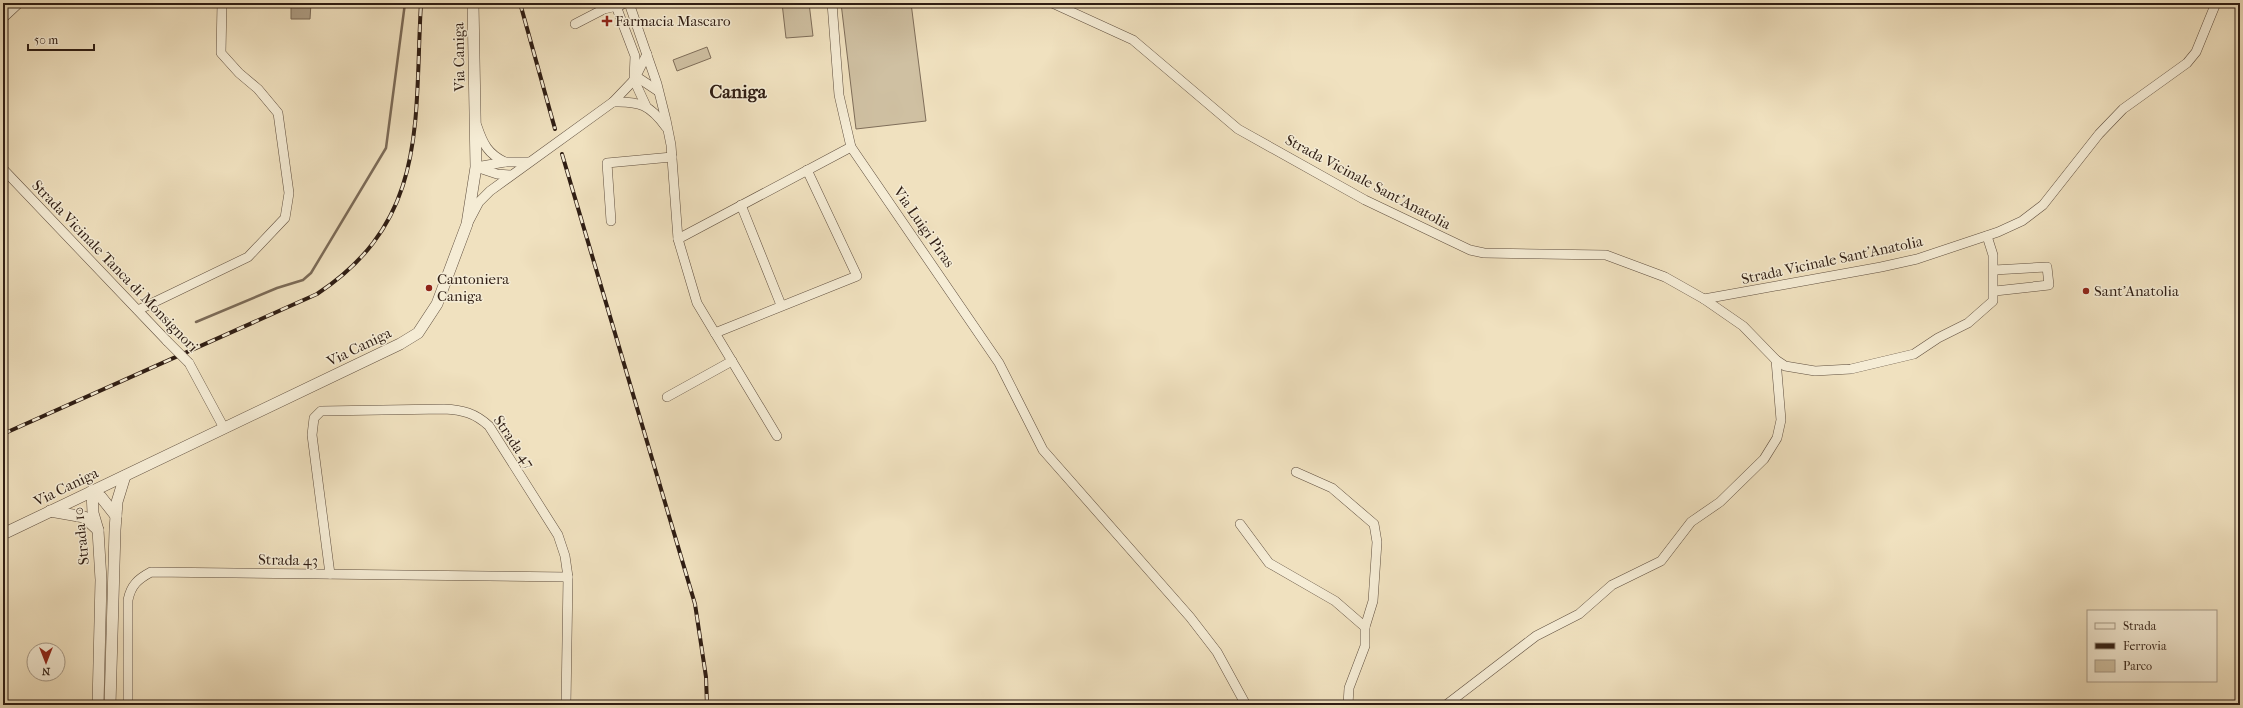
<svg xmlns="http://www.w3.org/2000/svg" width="2243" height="708" font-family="'IM FELL French Canon',serif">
<rect width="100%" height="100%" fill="#f0e1bf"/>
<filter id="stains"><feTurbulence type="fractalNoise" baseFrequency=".005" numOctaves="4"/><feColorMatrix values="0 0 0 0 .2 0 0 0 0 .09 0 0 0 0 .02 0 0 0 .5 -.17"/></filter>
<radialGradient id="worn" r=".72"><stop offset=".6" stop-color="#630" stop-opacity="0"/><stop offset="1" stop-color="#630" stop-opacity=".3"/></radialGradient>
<g fill="#cfc0a2" stroke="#7f6e5a">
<polygon points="782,3 809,3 813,36 786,38"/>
<polygon points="841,3 911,3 926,121 856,129"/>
<polygon points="707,47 711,58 677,71 673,60"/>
</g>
<polygon fill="#ae9e85" stroke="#7b6a57" points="291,3 311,3 310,19 291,19"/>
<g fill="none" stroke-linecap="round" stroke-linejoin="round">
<polyline stroke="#7b6a57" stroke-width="2.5" points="196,322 277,288 303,280 311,273 386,148 405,3"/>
<defs>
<g id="minor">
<polyline points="629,3 657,84 666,120 671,145 678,239 697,303 777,436"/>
<polyline points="832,3 839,95 851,147 999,363 1043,450 1190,617 1217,652 1246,705"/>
<polyline points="1052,3 1133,40 1238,129 1365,200 1470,250 1484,253 1606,255 1665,277 1704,299 1881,267 1917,259 1998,232 2022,221 2043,205 2099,134 2123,109 2187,63 2196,52 2216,3"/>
<polyline points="616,6 635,56 634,80 646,106"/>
<polyline points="3,18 19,3"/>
<polyline points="575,24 604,9 621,5"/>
<polyline points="634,80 640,79 658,91"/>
<path d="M613 102C640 101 650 105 666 127"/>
<path d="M477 126C483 144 488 154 505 162"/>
<polyline points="476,167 505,162 528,162"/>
<polyline points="476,167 497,174 510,175"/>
<polyline points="3,169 167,341"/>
<polyline points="741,205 781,305"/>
<polyline points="469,221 479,202 490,191 613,102 634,80 647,54"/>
<polyline points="611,221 607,163 672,157"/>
<polyline points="678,239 851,147"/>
<polyline points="1994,270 2047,267 2049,285 1995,291"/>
<polyline points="1704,299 1743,326 1776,360 1785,366 1815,371 1851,369 1914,354 1938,338 1968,323 1993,301 1993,255 1987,236"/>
<polyline points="138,310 248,257 285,218 289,193 278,113 258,89 239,73 221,53 222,3"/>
<polyline points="715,333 857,276 807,170"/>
<polyline points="189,363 224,428"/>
<polyline points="667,397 732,361"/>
<polyline points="1296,472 1332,488 1374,524 1377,542 1373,601 1365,627"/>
<polyline points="1240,524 1269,563 1335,601 1365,627 1365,646 1349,688 1348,705"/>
<path d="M330 574 312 435 314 418 321 411 444 409C463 410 475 413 489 426L558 535 565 556 568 577 566 705"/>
<path d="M128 705V600C131 585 138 579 151 572L568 577"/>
<polyline points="1446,705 1536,636 1579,614 1612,585 1661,561 1691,522 1720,502 1764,459 1777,438 1781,420 1776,360"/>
</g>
<g id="tertiary">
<polyline points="92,491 93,513 98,530 101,580 98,705"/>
<polyline points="92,491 101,497 116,516"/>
<polyline points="50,511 84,517 98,530"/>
<polyline points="3,534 400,344 418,333 437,304 467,224 476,167 473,3"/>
<polyline points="110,705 115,530 117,502 125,476"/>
</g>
</defs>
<use href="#minor" stroke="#5f4e3e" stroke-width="10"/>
<use href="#tertiary" stroke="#5f4e3e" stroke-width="12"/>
<use href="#minor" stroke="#f5ecd5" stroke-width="9"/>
<use href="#tertiary" stroke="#f5ecd5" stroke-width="11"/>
<defs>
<g id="rail">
<polyline points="520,3 555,129"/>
<polyline points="562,154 695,604 706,677 707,705"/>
<path d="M3 434 317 294C429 220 414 122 421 3"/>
</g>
</defs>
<use href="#rail" stroke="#2f1d13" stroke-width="4"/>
<use href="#rail" stroke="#f5ecd5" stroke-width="2.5" stroke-dasharray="8" stroke-linecap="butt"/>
<defs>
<polyline id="minor-bridge" points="167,341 189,363"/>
</defs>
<use href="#minor-bridge" stroke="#5f4e3e" stroke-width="10" stroke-linecap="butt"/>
<use href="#minor-bridge" stroke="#f5ecd5" stroke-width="9"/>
</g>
<g fill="#8f2418" stroke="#f5ecd5" stroke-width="1.5">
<path d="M605 15h4v4h4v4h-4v4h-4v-4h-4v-4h4z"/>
<circle cx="429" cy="288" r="4"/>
<circle cx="2086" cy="291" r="4"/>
</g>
<g text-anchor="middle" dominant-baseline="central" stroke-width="3" stroke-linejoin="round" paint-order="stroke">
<g font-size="15" fill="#2f1d13" stroke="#f5ecd5" text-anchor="start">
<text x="615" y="21">Farmacia Mascaro</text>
<text x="437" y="279">Cantoniera<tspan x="437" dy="17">Caniga</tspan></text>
<text x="2094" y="291">Sant'Anatolia</text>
</g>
<g font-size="15" fill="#2f1d13" stroke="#f5ecd5">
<text transform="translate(459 57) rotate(-91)">Via Caniga</text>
<text transform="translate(1368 182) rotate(28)">Strada Vicinale Sant'Anatolia</text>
<text transform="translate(924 227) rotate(55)">Via Luigi Piras</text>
<text transform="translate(1832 260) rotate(-12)">Strada Vicinale Sant'Anatolia</text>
<text transform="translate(115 266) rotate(46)">Strada Vicinale Tanca di Monsignori</text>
<text transform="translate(359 347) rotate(-26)">Via Caniga</text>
<text transform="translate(514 442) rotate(56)">Strada 47</text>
<text transform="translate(66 487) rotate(-26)">Via Caniga</text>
<text transform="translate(81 536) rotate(-96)">Strada 10</text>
<text transform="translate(288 560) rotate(1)">Strada 43</text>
</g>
<g font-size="19" font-weight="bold" fill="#2f1d13" stroke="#f5ecd5">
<text x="738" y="92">Caniga</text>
</g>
</g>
<rect width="2243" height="708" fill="none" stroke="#f0e1bf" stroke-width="16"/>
<rect x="4" y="4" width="2235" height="700" fill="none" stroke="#2f1d13" stroke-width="2"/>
<rect x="8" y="8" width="2227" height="692" fill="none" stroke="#2f1d13"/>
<rect x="2087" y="610" width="130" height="72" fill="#f5ecd5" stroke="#a69987"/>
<rect x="2095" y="623" width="20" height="6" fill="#f5ecd5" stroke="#a69987"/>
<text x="2123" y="630" font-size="12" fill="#2f1d13">Strada</text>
<rect x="2095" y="643" width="20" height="6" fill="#2f1d13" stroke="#a69987"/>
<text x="2123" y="650" font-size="12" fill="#2f1d13">Ferrovia</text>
<rect x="2095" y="660" width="20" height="12" fill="#cfc0a2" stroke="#a69987"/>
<text x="2123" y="670" font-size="12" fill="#2f1d13">Parco</text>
<g transform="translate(46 662) rotate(180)"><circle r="19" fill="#f5ecd5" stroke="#a69987"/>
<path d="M0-3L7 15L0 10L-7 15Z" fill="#8f2418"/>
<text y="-6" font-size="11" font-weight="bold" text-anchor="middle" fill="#2f1d13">N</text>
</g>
<path d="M28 44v6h66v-6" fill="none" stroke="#2f1d13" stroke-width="2"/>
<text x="34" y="44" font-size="12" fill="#2f1d13" stroke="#f5ecd5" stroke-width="3" paint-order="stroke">50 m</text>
<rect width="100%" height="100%" filter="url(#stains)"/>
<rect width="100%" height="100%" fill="url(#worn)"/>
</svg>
